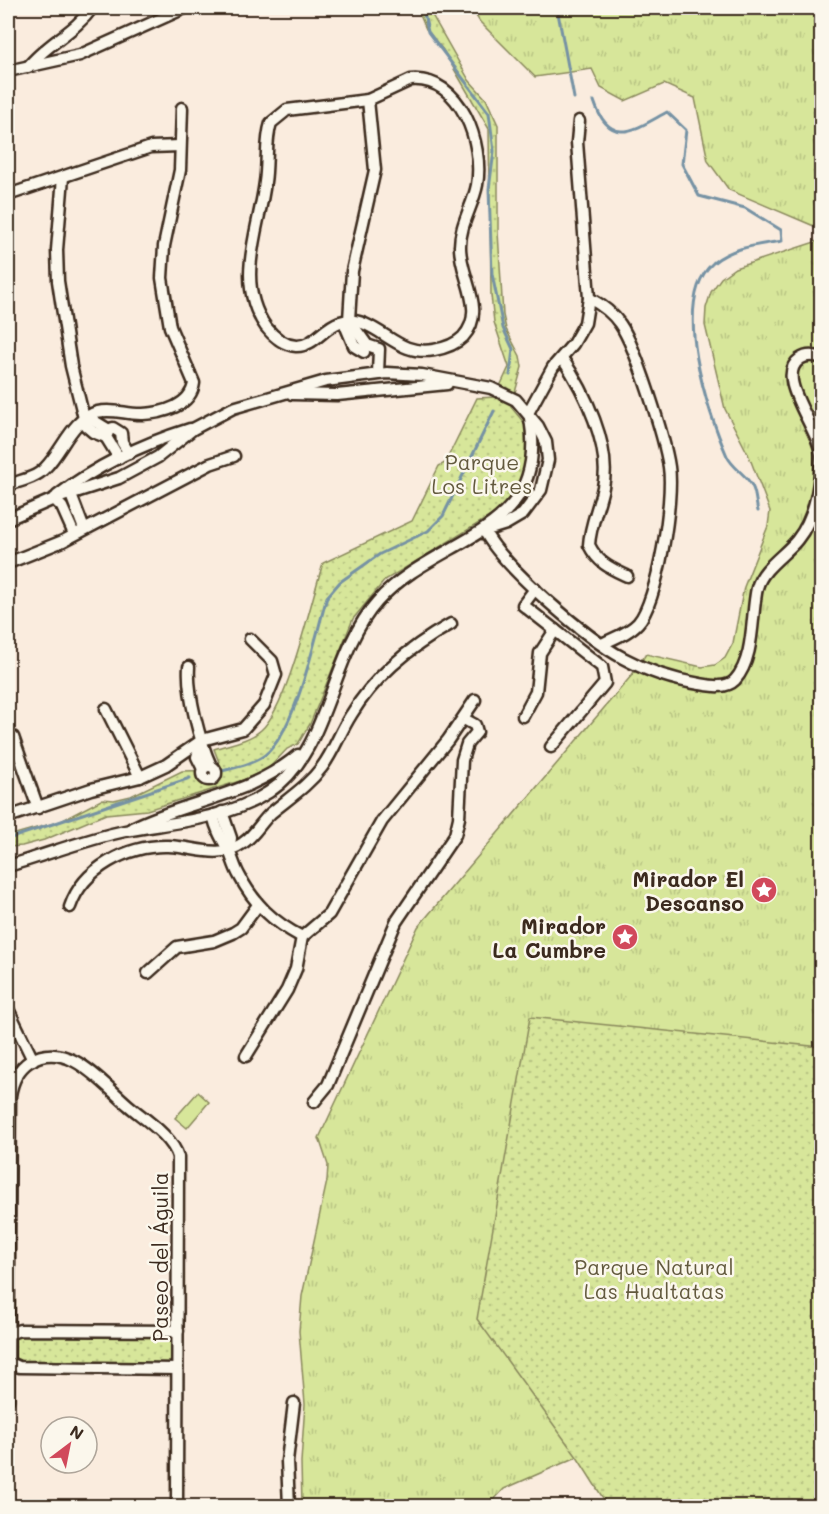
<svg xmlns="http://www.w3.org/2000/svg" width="829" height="1514" font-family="Mali,sans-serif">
<defs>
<pattern id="grass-tufts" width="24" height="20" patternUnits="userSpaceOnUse" patternTransform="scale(1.5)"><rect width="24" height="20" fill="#d7e69a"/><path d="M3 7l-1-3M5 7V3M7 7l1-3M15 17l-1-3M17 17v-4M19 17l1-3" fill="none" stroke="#b9c584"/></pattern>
<pattern id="park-dots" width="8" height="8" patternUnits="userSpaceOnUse" patternTransform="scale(1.5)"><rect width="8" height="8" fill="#d7e69a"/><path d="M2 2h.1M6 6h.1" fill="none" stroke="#b9c584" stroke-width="1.8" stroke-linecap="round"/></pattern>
</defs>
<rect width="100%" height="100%" fill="#faecde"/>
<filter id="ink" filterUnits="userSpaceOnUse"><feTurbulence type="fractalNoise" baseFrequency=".0167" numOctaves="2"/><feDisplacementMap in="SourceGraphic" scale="12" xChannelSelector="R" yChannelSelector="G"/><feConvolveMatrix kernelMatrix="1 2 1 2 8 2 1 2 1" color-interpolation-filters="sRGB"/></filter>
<g filter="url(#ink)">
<g fill="url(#grass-tufts)" stroke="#89885c" stroke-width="1.5">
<polygon points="471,8 821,8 821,229 729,190 708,161 695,98 664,84 625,101 601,88 592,69 535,77 480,22"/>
<polygon points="821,240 821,1506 620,1506 577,1457 504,1489 488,1506 302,1506 301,1462 305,1404 299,1331 302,1296 327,1181 328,1165 319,1138 418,927 632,675 646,654 702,667 715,665 725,658 733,643 744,587 768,526 770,511 749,456 725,409 705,325 706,308 711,292 721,278 735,268"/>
</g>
<g fill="url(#park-dots)" stroke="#89885c" stroke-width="1.5">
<path d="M417 8H428L469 80 486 99 498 125V232L503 315 506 329 520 356 522 367 511 407 526 425 528 461 516 490 494 514 385 580 353 619 310 724 298 744 287 749 268 769 243 780 147 810 106 814 44 840 22 846 8 847V836L61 821 103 799 114 800 131 796 182 771 222 770 214 749C229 744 249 741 261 730 288 706 311 601 323 563L412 521 439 466 445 463 477 398 495 397 509 367 494 322 491 295 489 129 443 50 426 29Z"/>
<polygon points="530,1017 821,1047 821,1506 608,1506 577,1457 477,1319"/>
<polygon points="19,1334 169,1335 173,1340 172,1360 167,1364 21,1364 15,1359 14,1340"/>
</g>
<polygon fill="#d7e69a" stroke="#89885c" stroke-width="1.5" points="198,1092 209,1102 187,1128 175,1118"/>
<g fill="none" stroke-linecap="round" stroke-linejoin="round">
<g stroke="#7692a4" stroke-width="3">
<polyline points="423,8 428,32 489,113 494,151 489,189 492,274 503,328 513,349 510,375"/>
<polyline points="554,8 558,13 574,98"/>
<path d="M594 101C610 150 637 128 667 112L686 130 682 164 699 196 745 208 781 230 782 241C758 245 732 247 713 263 670 301 708 413 727 456 733 469 749 476 753 488 756 495 756 504 758 511"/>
<path d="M222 771C237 767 253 764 265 755 297 729 315 637 327 597L340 582 380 554 428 531 443 516 494 411"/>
<polyline points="8,839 190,778"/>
</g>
<defs>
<g id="minor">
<path d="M28 67C46 44 75 32 92 8"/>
<polyline points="8,71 80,55 185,8"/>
<path d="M411 80C461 76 484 144 477 185 473 206 460 224 460 246 459 276 488 310 463 337 455 345 445 348 434 350 403 355 390 335 365 324 329 309 321 347 296 346 284 345 273 336 266 327 234 282 259 231 265 182 268 163 265 141 271 123L287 110 368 100Z"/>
<polyline points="63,177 57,250 58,281 71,366 86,426 93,432 106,437"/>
<polyline points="8,195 151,147 180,146"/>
<path d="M589 298C602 305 612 312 620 324 636 347 665 439 669 467 674 498 658 601 638 623 629 633 614 638 602 644"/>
<polyline points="349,320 367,345 379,349 378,373"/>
<polyline points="364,352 354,346 346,327 349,320 352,271 375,170 368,100"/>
<path d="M562 358C584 390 612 447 603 487 599 507 590 525 589 545 598 563 610 568 627 576"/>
<polyline points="292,394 337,395 447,384"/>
<polyline points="528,413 553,367 573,344 585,323 589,298 577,142 579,121"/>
<polyline points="86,416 109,430"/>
<polyline points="119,458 106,437 109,430 113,428 121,433 122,442 129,453"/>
<path d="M8 485C20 481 36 478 45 468 63 450 72 419 97 412 114 408 127 415 143 414 163 413 191 406 194 383L170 327 162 278 164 246 180 170 182 108"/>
<polyline points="71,495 84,529"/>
<path d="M57 496C96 466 142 444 190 429"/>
<polyline points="54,499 62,507 74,534"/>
<polyline points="8,519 54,499 119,478 158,457 193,429 233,408 326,381 387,373 422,375 491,388 516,400 538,426 546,442 548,460 541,490 523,514 506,524 490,529"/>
<path d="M484 530C502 566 587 639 623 658 647 671 674 680 700 684 711 686 726 689 735 680 755 658 751 615 757 588 762 568 785 555 797 540 815 518 820 485 821 458 823 432 772 378 800 359 807 354 814 355 822 358"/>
<polyline points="8,563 63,541 210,464 234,456"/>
<polyline points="535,589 523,605 602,667 605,683 551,747"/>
<path d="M189 667C187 694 200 742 211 766"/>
<polyline points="106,709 140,777"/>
<polyline points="523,716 536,692 540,653 555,630"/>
<polyline points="13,737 38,808"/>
<polyline points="202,740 197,757 203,769"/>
<circle cx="209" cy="773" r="7"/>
<polyline points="222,812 231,838 229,851"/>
<path d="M213 815C217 832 222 839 230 853 233 860 235 868 239 875 254 904 273 922 302 937"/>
<polyline points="8,817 91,789 140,777 166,765 202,740 243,729 264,705 276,675 272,661 250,639"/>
<path d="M132 828C188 800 248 797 298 755"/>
<path d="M8 866C46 855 86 839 125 831 173 822 226 820 269 792 330 752 329 656 377 602 437 534 550 538 530 418"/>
<path d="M70 907C83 868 128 845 168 846 196 847 219 860 243 843 255 835 261 822 271 813 289 798 308 786 322 767 334 751 340 732 351 715 375 675 410 647 451 624"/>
<polyline points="148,973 177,947 214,941 233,933 241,928 258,905"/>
<polyline points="8,1009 33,1060"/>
<polyline points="246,1056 287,990 296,969 302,937 329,914 382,821 448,740 475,700"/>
<polyline points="314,1102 328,1085 396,922 455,835 459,818 462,760 467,744 477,732 475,725 464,719"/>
<polyline points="8,1334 20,1330 178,1331"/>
<polyline points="8,1362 19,1367 177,1369"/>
<path d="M8 1400 10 1096C12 1082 18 1069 30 1061 67 1038 103 1084 128 1105 144 1119 172 1136 178 1157L177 1506"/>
<polyline points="289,1506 287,1461 294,1403"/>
</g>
</defs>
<use href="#minor" stroke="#3b2a1e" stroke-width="15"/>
<use href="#minor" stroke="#fbf7ec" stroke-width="10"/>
</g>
</g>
<defs>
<symbol id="sight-disc" viewBox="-11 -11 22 22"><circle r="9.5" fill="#d1495b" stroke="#fbf7ec"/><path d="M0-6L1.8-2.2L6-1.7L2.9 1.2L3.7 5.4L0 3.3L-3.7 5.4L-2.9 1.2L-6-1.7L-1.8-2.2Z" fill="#fff"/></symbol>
</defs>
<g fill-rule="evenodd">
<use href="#sight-disc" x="749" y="875" width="30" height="30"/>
<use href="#sight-disc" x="610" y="922" width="30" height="30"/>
</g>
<g text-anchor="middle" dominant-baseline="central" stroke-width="5" stroke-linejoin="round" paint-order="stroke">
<g font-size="21" fill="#62593d" stroke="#fbf7ec">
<text x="482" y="461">Parque<tspan x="482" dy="24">Los Litres</tspan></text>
<text x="654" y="1266">Parque Natural<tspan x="654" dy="24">Las Hualtatas</tspan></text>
</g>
<g font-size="21" font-weight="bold" fill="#3b2a1e" stroke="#fbf7ec" text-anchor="end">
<text x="744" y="878">Mirador El<tspan x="744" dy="24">Descanso</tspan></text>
<text x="606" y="925">Mirador<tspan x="606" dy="24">La Cumbre</tspan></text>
</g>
<g font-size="21" fill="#3b2a1e" stroke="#fbf7ec">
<text transform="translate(159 1257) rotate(-90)">Paseo del Águila</text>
</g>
</g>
<rect width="829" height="1514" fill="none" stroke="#fbf7ec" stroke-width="30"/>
<rect x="15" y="15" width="799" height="1484" fill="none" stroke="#3b2a1e" stroke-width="2" filter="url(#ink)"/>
<g transform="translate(69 1445) rotate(32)"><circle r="28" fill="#fbf7ec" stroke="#aea59a" stroke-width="1.5"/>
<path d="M0-4.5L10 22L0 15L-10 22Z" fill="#d1495b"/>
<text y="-9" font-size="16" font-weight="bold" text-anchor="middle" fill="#3b2a1e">N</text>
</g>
</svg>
